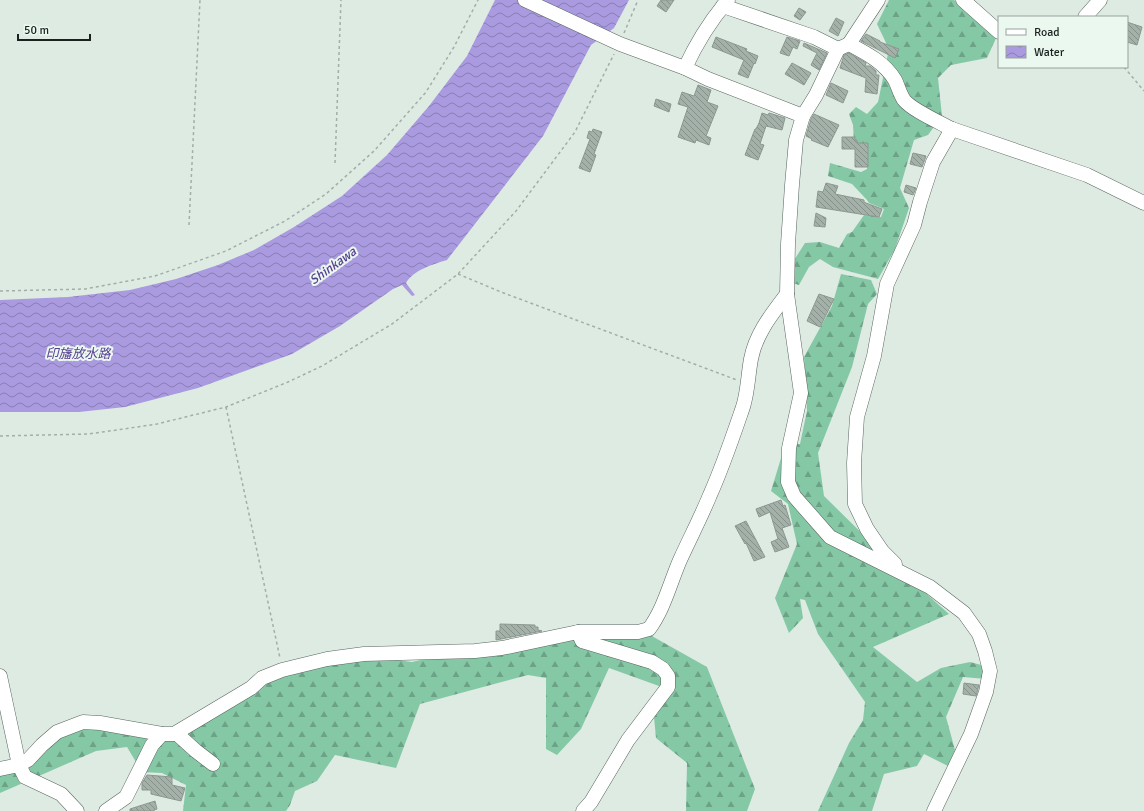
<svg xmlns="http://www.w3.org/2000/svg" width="1144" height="811" font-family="Signika,'Noto Sans JP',sans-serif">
<defs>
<pattern id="forest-firs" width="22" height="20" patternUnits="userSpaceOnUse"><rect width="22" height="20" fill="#85c8a5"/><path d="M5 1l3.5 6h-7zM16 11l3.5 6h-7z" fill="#6ca286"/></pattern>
<pattern id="water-waves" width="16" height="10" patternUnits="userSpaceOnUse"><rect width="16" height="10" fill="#aa9ae0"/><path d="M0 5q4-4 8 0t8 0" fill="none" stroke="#8a7db5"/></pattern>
<pattern id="building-back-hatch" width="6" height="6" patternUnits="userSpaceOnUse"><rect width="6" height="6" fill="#a3b1a9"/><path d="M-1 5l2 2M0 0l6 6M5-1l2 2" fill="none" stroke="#849089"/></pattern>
</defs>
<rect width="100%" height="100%" fill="#ddebe3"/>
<g fill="url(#forest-firs)">
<polygon points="889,0 954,0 997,36 987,58 951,65 938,78 942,116 928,135 914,140 900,188 909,208 895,249 878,279 833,267 820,259 809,267 799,285 792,283 791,265 805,243 820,242 839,248 847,234 852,232 864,215 881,217 884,209 869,203 867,200 852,184 828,176 830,163 861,172 867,169 868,145 854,143 853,125 849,114 856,107 867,114 878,102 889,49 877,24"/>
<polygon points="841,274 871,280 877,294 868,304 852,367 818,453 824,496 894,565 949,614 873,647 917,682 941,668 970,662 985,666 986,679 963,677 946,717 955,750 948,766 924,754 917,766 884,774 872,811 818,811 849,743 863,720 865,702 818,634 805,600 800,599 803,618 789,633 775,598 797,544 788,504 771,491 785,445 800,444 807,411 804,357 832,306"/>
<polygon points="650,635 707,667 755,789 747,811 686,811 687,763 656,738 654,717 659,686 609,668 581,729 557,755 546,749 546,678 528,675 420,704 396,768 335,755 317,781 295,791 290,805 286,811 183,811 186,785 162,773 142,772 127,747 96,751 0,793 0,776 65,735 80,729 93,727 150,737 224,711 271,681 286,676 343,662 390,659 412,662 429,658 557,640"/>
</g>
<path fill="url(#water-waves)" d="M495 0H629L614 28 591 45 543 136 447 260C434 264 413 270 406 283L415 295 412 296 402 285 393 289 340 326 292 354 198 388 125 407 79 412H0V300L68 297 130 290 176 279 218 265 254 250 294 227 342 196 387 155 429 106 467 56Z"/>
<g fill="url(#building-back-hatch)" stroke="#8b9890">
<polygon points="661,0 674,0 666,12 657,6"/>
<polygon points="799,8 806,12 800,20 794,16"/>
<polygon points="836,18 844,22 838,36 829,31"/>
<polygon points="1127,22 1142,27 1137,45 1127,42"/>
<polygon points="866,34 880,41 880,42 899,49 895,58 861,41"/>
<polygon points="716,37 747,49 746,51 758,56 755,64 754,63 748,78 738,74 744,60 712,47"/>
<polygon points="787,37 800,41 797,49 793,47 789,56 780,53"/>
<polygon points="804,43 827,53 819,70 811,65 817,53 803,46"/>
<polygon points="849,53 866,63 865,66 870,66 876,71 876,75 879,75 877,94 865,92 866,78 840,68 844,55"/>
<polygon points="792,63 811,73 804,85 785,74"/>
<polygon points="831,83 848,91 843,103 826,95"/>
<polygon points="698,85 711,90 707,102 718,106 706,136 711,138 709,145 696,140 695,143 678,137 688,107 678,104 682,92 694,96"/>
<polygon points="656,99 671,104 669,112 654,106"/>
<polygon points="762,113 768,115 769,113 785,118 782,130 766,126 760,144 764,145 758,160 745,155 755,129 756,129 759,123"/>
<polygon points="814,114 839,125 828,147 811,140 812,139 806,136 811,119"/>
<polygon points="593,129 602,132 594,154 596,155 590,172 579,168 590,139 587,138 589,131 592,132"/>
<polygon points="842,137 855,137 855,140 857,140 857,143 868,143 868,167 855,167 855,149 842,149"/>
<polygon points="913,153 926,156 922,167 910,164"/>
<polygon points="826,183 838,186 835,194 864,200 864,202 866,203 882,209 879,217 816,207 818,191 823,192"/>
<polygon points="906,185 916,188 913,195 904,192"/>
<polygon points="816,213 826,218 825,227 814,226"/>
<polygon points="819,294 834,299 820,327 807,321"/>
<polygon points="781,500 783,506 785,505 791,525 782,528 789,547 775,552 771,542 778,539 770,512 759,517 756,509"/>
<polygon points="746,521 765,557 754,561 746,543 745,544 735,526"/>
<polygon points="500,624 535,625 535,627 538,627 538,630 542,631 496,640 496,631 500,631"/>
<polygon points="964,683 979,685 976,696 963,694"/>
<polygon points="147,775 172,777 172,785 185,788 181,801 151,794 151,790 142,790 142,783"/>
<polygon points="155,801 157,809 154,810 154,811 130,811 130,809"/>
</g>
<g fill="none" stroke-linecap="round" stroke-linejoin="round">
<defs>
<g id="minor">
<polyline points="525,0 620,44 685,68 708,79 803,116 796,140 792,185 788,244 787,294 801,393 789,448 788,482 794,496 830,537 930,587 964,613 979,634 985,651 990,671 986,692 971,734 934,811"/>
<polyline points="963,0 999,32"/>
<polyline points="723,6 814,37 838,49"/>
<polyline points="1085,17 1100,0"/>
<path d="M849 44C866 53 884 62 895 80 898 86 900 94 904 100 912 110 939 122 952 129"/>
<path d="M685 68C696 44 711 20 728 0"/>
<polyline points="803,116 816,95 838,49 849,44 878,0"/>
<polyline points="895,564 882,551 867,529 855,504 854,463 857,417 874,356 887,284 914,225 920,202 933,162 952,129 1087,175 1144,203"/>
<polyline points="578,632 582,641 652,662 663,669 668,676 668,687 628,740 591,802 583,811"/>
<polyline points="0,676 19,765 25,777 61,794 77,811"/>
<polyline points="176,733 196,751 213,764"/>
<path d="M0 769 19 765 28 760 42 745 57 732 83 722 100 723 162 734H174L251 688 262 678 282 670 327 659 364 654 475 651 502 648 578 632H638L649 629C664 609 670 583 680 560 690 538 701 517 710 495 723 466 733 436 743 407 748 391 748 375 751 359 756 333 772 314 787 294"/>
<polyline points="106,811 126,797 152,745 162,734"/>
</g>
</defs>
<use href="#minor" stroke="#59655e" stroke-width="15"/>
<g stroke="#a2aea7" stroke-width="1.5" stroke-dasharray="3 3" stroke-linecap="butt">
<polyline points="624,33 638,0"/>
<polyline points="1124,67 1144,91"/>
<polyline points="335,163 341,0"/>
<polyline points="189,225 200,0"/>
<polyline points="458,274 501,292 737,380"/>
<polyline points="0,291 85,289 155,276 226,251 285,221 326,194 374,151 426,92 454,47 478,0"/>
<polyline points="226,407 280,658"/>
<polyline points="0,436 88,434 117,430 157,424 226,407 288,382 322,366 392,324 458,274 516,211 575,132 614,54"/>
</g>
<use href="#minor" stroke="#fff" stroke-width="14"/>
</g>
<g text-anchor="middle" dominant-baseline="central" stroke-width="4" stroke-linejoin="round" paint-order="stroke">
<g font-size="13" font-style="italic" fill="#573d90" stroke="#eaf8f0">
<text transform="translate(333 266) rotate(-36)">Shinkawa</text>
<text x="78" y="354">印旛放水路</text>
</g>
</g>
<rect x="998" y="16" width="130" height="52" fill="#eaf8f0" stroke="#97a29c"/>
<rect x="1006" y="29" width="20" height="6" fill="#ffffff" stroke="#97a29c"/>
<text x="1034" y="36" font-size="12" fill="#1b211e">Road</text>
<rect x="1006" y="46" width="20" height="12" fill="url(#water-waves)" stroke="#97a29c"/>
<text x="1034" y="56" font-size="12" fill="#1b211e">Water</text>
<path d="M18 34v6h72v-6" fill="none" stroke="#1b211e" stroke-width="2"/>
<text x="24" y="34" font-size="12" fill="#1b211e" stroke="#eaf8f0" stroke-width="3" paint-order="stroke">50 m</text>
</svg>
